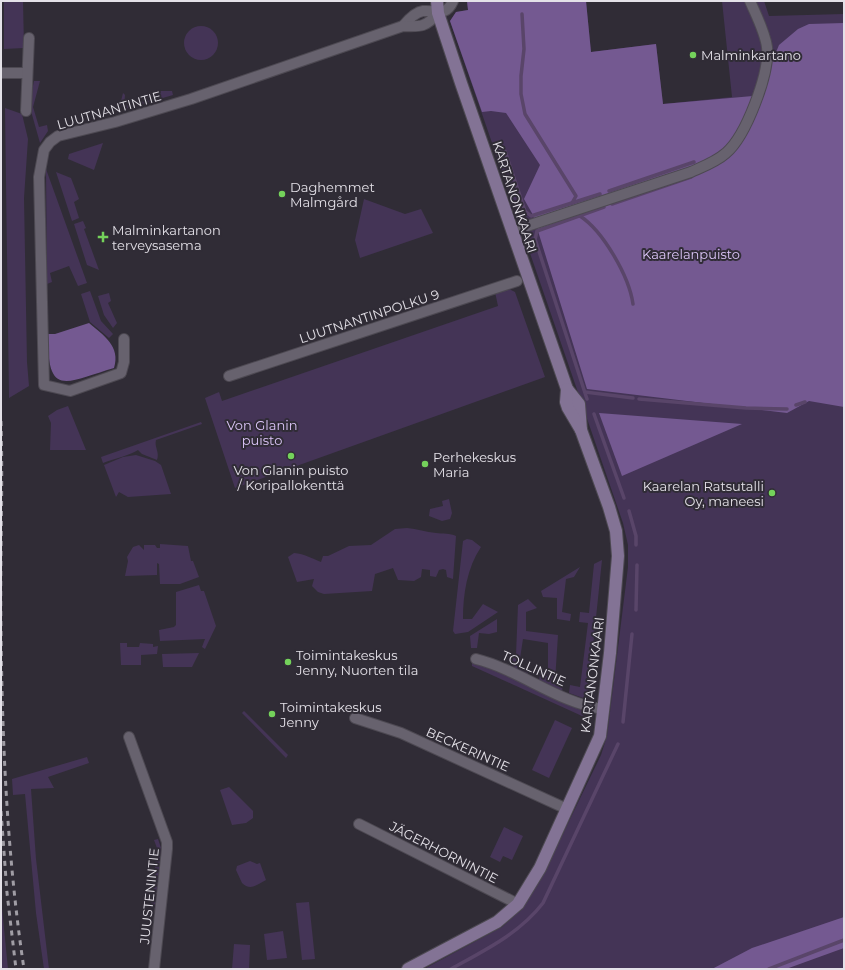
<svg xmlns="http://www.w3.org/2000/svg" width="845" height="970" font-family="Montserrat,sans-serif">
<rect width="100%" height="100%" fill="#302c36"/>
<g fill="#443456">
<polygon points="4,1 23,1 24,48 4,49"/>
<polygon points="467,1 586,1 591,52 656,44 663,104 732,97 722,1 764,1 769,16 844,14 844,969 424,969 502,927 522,909 541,879 601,755 607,736 628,567 628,545 623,523 450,21 456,12 468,10"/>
<circle cx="201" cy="43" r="17"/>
<polygon points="34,81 40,81 33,107 39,127 47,125 48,131 40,143 29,104"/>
<polygon points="155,91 172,91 173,95 125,109 120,105 123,93 125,95 124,106 154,99"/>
<polygon points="5,108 22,114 28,139 24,198 27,362 29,386 9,398"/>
<polygon points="103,143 94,170 68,159 69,154"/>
<polygon points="46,169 87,283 78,286 69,266 50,273 52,282 47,284"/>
<polygon points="56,172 71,178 79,199 74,202 79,218 72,221"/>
<polygon points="364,199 405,214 421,209 433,233 360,258 355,240"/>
<polygon points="83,221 86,228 84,229 99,270 87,265 74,224"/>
<polygon points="509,289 515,292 545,377 235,488 205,398 219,392 222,401 498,306 495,292"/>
<polygon points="90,291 101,321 113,334 109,338 90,322 81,294"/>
<polygon points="109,293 111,301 108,303 117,323 113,328 104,315 98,296"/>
<polygon points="68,406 86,450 50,450 51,423 48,416 57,410"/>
<path d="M201 422 202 424 156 440C154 447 160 452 157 460L142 454 138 450C131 455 113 459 103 463L101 457Z"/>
<polygon points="136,455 155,461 161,465 171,494 128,497 119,492 116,497 104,465 123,457"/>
<polygon points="449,499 452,513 450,519 442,521 429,516 430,509 443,506 442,501"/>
<path d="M407 528C417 529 426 532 436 533 443 534 450 533 456 536L453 579 447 577 446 570 443 569 439 570 436 577 430 576V570L422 569 421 577 414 581 398 580 393 568 375 574 372 591 324 594 318 592 312 586 314 579 297 582 288 557 294 553C305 554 311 558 321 562L323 556H328L349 546 371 545 395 529Z"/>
<path d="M467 539 472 540 481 547C467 568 463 594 463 619H472L483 604 498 612 468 632 455 634 453 631 463 541Z"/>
<polygon points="160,544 188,546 191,561 193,561 199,577 180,584 160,584 159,564 157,563 157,575 125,576 128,561 127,557 133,547 139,545 144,550 144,545 155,545 157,548 160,548"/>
<polygon points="602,560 588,694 586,699 569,693 570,685 580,687 588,623 579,622 580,612 589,613 594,564"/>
<polygon points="580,567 574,577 566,579 562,612 571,614 570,621 557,619 557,598 543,597 541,591"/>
<polygon points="199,585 201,591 204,591 216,626 205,649 202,647 205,639 160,641 159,630 174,627 176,625 176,592"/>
<polygon points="528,599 537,608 526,612 526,631 558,635 555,681 563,683 562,692 539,681 540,675 548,676 548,643 523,639 519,665 529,670 527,676 512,669 513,655 516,655 518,605"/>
<polygon points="497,619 497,632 489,634 479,633 477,648 471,648 470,636"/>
<polygon points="120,643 127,643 127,647 139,647 140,643 153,644 153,647 158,646 157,654 141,655 141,665 121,665"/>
<polygon points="199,653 192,667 163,667 162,654"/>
<polygon points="472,660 583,711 584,715 582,716 472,666"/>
<polygon points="244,711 288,755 286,758 242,713"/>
<polygon points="555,720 572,728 549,778 532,770"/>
<polygon points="87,757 89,763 48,777 54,788 31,789 36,859 49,969 44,969 36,913 25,794 13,795 12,779"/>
<polygon points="229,787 253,811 253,818 246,823 232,825 220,790"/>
<polygon points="504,827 523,836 512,860 503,856 500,862 490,857"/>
<polygon points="158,839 161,848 155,906 151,906 157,848 154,840"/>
<path d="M250 861 257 864 260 863 266 880C257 885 250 891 242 883L236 870 237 866Z"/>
<polygon points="1,898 8,969 1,969"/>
<polygon points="309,902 315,959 302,960 296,903"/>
<polygon points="283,931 287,958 267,960 264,934"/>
<polygon points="234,944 250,945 249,969 232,969"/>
</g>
<g fill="#745991">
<polygon points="467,1 586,1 591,52 656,44 663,104 764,95 772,62 779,45 798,29 809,24 844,23 844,407 809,401 787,413 587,389 533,215 524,199 540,165 506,113 491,111 482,112 450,21 456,12 468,10"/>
<path d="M89 323C103 335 121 346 114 368 66 382 47 399 48 334H55Z"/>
<polygon points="599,413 742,424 622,476"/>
<polygon points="844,917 844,948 786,969 712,969 752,948"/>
</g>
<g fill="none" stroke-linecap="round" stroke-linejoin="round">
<g stroke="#594569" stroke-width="3.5">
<polyline points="522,14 524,49 521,76 521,94 525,114 576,196 572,203"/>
<polyline points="498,148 505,151 525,211 531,216 600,194"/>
<polyline points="609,191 694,162"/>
<polyline points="612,204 691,177"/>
<path d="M580 216C603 231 629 276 633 304"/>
<polyline points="535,239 587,399"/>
<polyline points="535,240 537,231 604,207"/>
<polyline points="585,392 633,398"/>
<polyline points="639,399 746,408 787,409"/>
<polyline points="796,405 805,402"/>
<polyline points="594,414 624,498"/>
<polyline points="629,511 636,536 636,545"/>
<polyline points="636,610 637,565"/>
<polyline points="623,722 632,634"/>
<path d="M451 969C485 950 519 934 543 903L618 744"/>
<polyline points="769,969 844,940"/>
</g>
<defs>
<g id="street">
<path d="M403 26C408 20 415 12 423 11 437 10 446 17 453 1"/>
<polyline points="1,73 27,73"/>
<polyline points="26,111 29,38"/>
<path d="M512 231 691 172C702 167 716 162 726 153 746 136 770 73 767 47 765 32 756 15 750 1"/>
<path d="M124 339V362L121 373 70 391 44 385 39 177 44 150 50 142 58 136 115 122 191 99 403 26C421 27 426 27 438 13"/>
<polyline points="229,376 517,281"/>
<path d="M476 659C520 670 558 703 603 709"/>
<polyline points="355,718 401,733 567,809"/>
<polyline points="129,737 167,842 167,849 154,969"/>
<polyline points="359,824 518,904"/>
</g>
<g id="secondary">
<polyline points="437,1 438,13 461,83 567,389 579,404 581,430"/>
<polyline points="408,969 497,922 518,904 540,868 600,736 610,653 618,556 616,531 609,507 581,430 568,408 566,402 567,389"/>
</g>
</defs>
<use href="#street" stroke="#4d4952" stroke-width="12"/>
<use href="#secondary" stroke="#4d4952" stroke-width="14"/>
<use href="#street" stroke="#67626e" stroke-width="10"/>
<use href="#secondary" stroke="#837395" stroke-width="12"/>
<g stroke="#a09da5" stroke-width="3" stroke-dasharray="5 5" stroke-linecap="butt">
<path d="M1 421C3 489 0 558 1 626 2 740 7 856 24 969"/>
<polyline points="1,811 7,893 16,969"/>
</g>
</g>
<g fill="#74d25b" stroke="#302c36" stroke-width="1.5">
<circle cx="693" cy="55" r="4"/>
<circle cx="282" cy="194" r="4"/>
<path d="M101 231h4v4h4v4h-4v4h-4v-4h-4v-4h4z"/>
<circle cx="291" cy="456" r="4"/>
<circle cx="425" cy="464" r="4"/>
<circle cx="772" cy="493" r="4"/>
<circle cx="288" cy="662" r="4"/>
<circle cx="272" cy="714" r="4"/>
</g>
<g text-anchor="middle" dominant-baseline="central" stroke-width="4" stroke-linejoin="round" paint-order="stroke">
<g font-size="13" fill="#e4e1e8" stroke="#302c36" text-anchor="start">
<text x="701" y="55">Malminkartano</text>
<text x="290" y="187">Daghemmet<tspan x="290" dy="15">Malmgård</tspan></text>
<text x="112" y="230">Malminkartanon<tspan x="112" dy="15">terveysasema</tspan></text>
<text x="433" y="457">Perhekeskus<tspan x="433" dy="15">Maria</tspan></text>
<text x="291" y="470" text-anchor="middle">Von Glanin puisto<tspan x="291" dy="15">/ Koripallokenttä</tspan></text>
<text x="764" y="486" text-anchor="end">Kaarelan Ratsutalli<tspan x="764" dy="15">Oy, maneesi</tspan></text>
<text x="296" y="655">Toimintakeskus<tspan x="296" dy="15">Jenny, Nuorten tila</tspan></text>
<text x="280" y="707">Toimintakeskus<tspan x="280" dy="15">Jenny</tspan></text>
</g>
<g font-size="13" fill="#e4e1e8" stroke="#302c36">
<text transform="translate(109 110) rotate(-16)">LUUTNANTINTIE</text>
<text transform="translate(515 197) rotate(72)">KARTANONKAARI</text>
<text transform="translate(369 316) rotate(-18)">LUUTNANTINPOLKU 9</text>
<text transform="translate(534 668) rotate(24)">TOLLINTIE</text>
<text transform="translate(592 675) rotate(-83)">KARTANONKAARI</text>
<text transform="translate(468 749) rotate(24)">BECKERINTIE</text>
<text transform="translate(444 852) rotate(27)">JÄGERHORNINTIE</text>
<text transform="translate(149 896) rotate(-84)">JUUSTENINTIE</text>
</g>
<g font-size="13" fill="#ddc6f9" stroke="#302c36">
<text x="691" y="254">Kaarelanpuisto</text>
<text x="262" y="425">Von Glanin<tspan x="262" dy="15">puisto</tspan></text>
</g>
</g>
<rect width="845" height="970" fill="none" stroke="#e4e1e8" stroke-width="4"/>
</svg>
